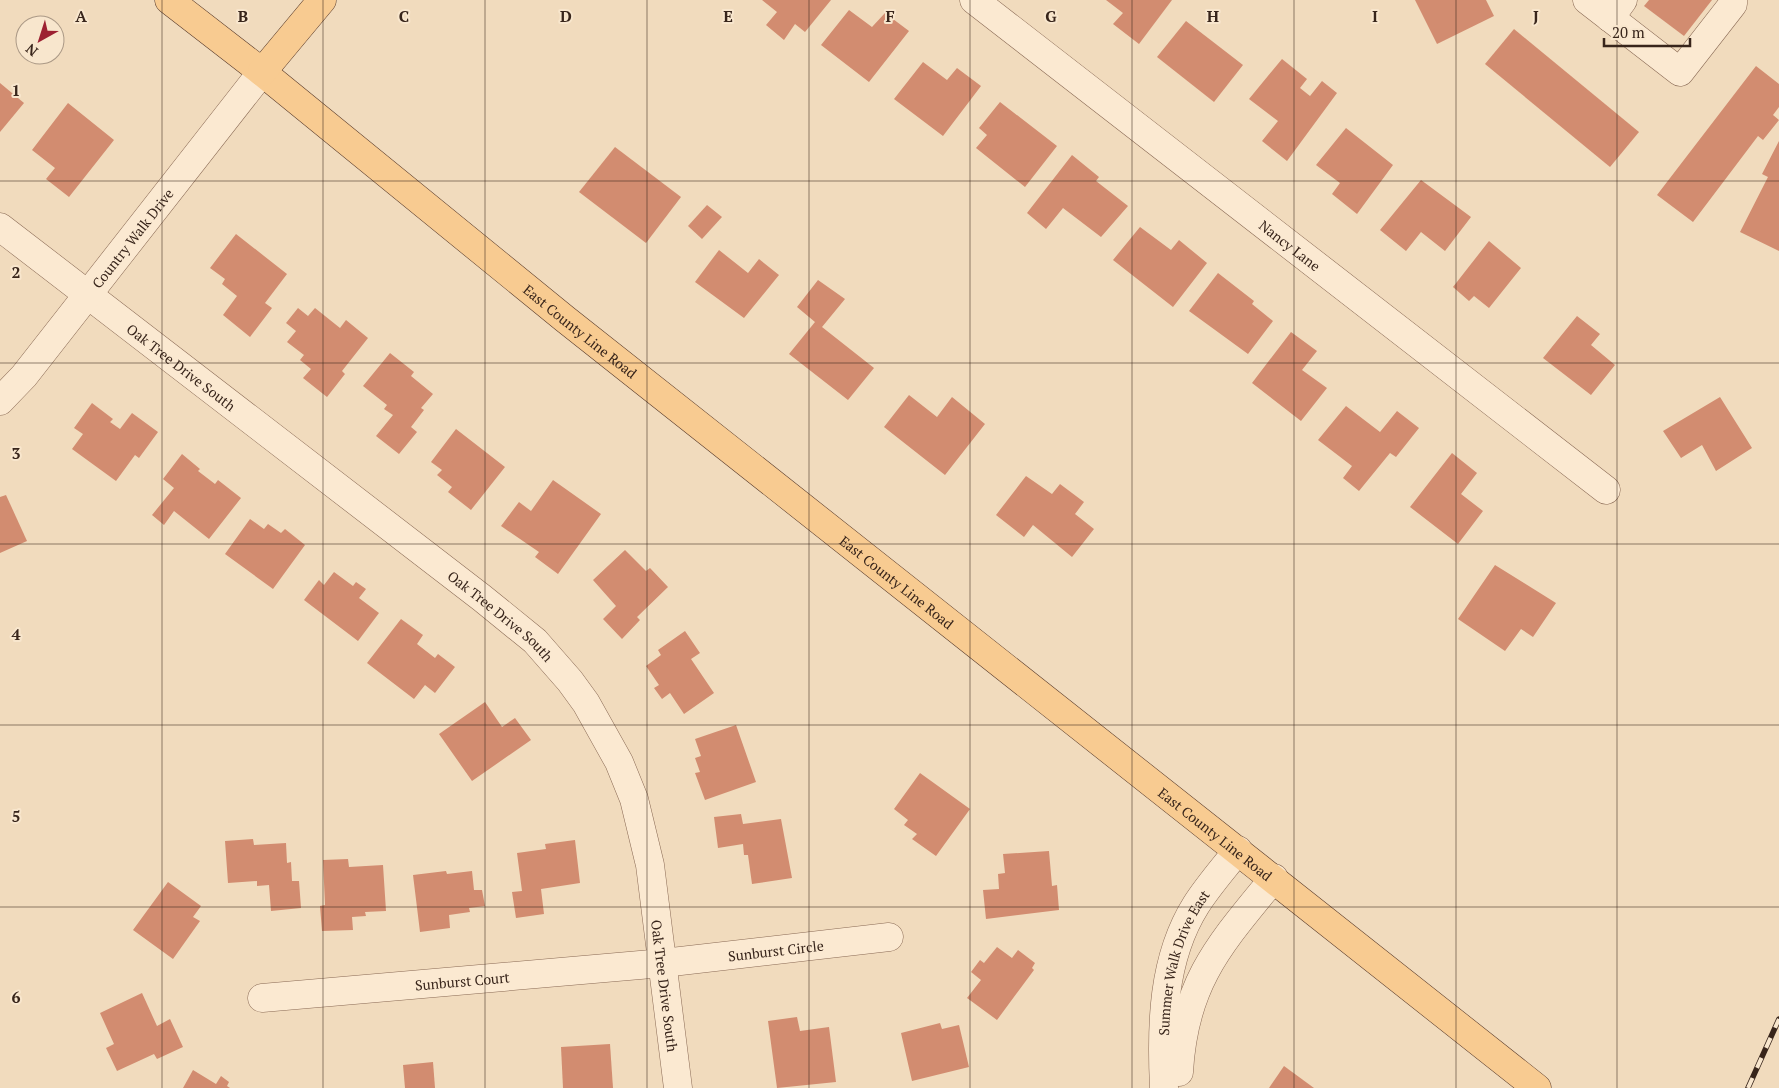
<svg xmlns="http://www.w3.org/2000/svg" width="1779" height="1088" font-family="'PT Serif',serif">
<rect width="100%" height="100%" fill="#f1dbbd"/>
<g fill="#d28c70">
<polygon points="762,0 831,0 805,32 795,24 784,40 766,25 777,12"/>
<polygon points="1106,0 1172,0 1139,44 1113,24 1123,13"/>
<polygon points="1415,0 1486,0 1494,16 1437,44"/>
<polygon points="1649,0 1712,0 1684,36 1644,6"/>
<polygon points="849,10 872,27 885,13 909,31 869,82 821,45"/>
<polygon points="1186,21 1243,65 1214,102 1157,57"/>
<polygon points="1514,29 1639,132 1610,167 1485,64"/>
<polygon points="1282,59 1307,79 1300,88 1310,96 1322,81 1337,93 1287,161 1262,141 1278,121 1249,99"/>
<polygon points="923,62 947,80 957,68 981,86 943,136 894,99"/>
<polygon points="1756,66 1779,84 1779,107 1773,115 1779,120 1763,140 1758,136 1693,222 1657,195"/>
<polygon points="0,83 24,103 0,132"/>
<polygon points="1000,102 1057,146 1025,187 976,148 987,135 979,128"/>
<polygon points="68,103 114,140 69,197 46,179 55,168 32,150"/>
<polygon points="1346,128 1393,165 1357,214 1332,194 1340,183 1316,165"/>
<polygon points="1779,141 1779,251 1740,232 1768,177 1762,174"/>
<polygon points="615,147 681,197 646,243 579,192"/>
<polygon points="1072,155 1099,177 1096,181 1128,206 1101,237 1063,208 1046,229 1027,213"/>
<polygon points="1421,180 1471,217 1445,251 1421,232 1406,251 1380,230"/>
<polygon points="707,205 722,217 702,239 688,226"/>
<polygon points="1140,227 1171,250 1179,240 1207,263 1173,307 1113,260"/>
<polygon points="236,234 287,274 265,303 272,308 250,337 223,315 237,296 222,284 225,279 210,268"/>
<polygon points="1489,241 1521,268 1489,308 1474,296 1469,301 1453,287"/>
<polygon points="719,250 748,273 759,259 779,275 744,318 695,282"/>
<polygon points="1218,273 1254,301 1252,304 1273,321 1248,354 1189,311"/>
<polygon points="818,280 845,299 822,327 874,368 848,400 789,354 815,322 797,307"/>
<polygon points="298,308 308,316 315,308 340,328 346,320 368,338 342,371 345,374 327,397 303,378 311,369 300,360 304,355 287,342 296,331 286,323"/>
<polygon points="1577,316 1600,334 1591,345 1615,365 1591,395 1543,358"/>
<polygon points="1291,332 1317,351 1302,370 1327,388 1301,421 1252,383"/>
<polygon points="390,353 414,372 411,376 433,394 421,408 424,410 411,427 417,432 399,454 376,436 393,415 384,409 387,405 363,386"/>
<polygon points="909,395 937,417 952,397 985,424 945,475 884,427"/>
<polygon points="1720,397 1752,448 1716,471 1702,445 1681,458 1663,431"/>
<polygon points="92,403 113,419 110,422 120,429 132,413 158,432 139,458 135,455 116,481 72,449 83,434 74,428"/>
<polygon points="1346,406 1380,432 1397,411 1419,428 1396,457 1390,453 1359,491 1343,478 1352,466 1318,440"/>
<polygon points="456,429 505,467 471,510 448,492 452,487 437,475 442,470 431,462"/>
<polygon points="1452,453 1477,473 1461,494 1483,511 1458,544 1410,507"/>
<polygon points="182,454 200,469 198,471 215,484 218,480 241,498 209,539 174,511 164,525 152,515 174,488 163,479"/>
<polygon points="1026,476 1052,494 1060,484 1084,502 1075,514 1094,529 1072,557 1033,525 1024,537 996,515"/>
<polygon points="553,480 601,514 558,574 535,557 539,552 501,526 519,502 531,511"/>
<polygon points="6,495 27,541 0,553 0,497"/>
<polygon points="250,519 264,529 268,524 281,533 285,529 305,545 273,589 225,554"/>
<polygon points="625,550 646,571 650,568 668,587 637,617 640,620 622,639 603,619 616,606 593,580"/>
<polygon points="1495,565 1556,603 1533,637 1521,629 1505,651 1458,619"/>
<polygon points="334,572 353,586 356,582 366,589 359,598 379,613 358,641 304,600 319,580 324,585"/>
<polygon points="401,619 423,635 417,644 435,658 438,654 455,667 435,693 425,685 414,699 367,663"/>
<polygon points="685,631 700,653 691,659 714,693 684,714 670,693 662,699 654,688 659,685 646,666 661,655 658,650"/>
<polygon points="485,702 502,727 515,718 531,740 472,781 439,734"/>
<polygon points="736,725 756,782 705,800 695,773 700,772 695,758 701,756 695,739"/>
<polygon points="920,773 970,809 936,856 912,839 917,834 904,825 908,820 894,809"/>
<polygon points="741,814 743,824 781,819 792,878 752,884 748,855 744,855 743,844 718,848 714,817"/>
<polygon points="253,839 254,845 286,843 287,863 291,862 292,881 299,881 301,908 271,911 269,885 257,886 257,881 228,883 225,841"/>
<polygon points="575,840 580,883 541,889 544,914 516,918 512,892 522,891 517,853 546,849 545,844"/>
<polygon points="1049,851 1052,886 1057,885 1059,910 986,919 983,890 999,889 998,874 1005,873 1003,854"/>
<polygon points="348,859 349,867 383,865 386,911 365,912 366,916 352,917 353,930 322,931 320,906 325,905 323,860"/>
<polygon points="446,871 447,874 472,871 474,890 482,890 485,906 469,908 470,912 449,915 450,928 420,932 413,875"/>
<polygon points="168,882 201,906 193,917 200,921 173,959 133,930"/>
<polygon points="997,947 1012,958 1018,950 1035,963 1032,968 1034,970 997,1020 967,998 981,980 971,972 980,960 984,963"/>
<polygon points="142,993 157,1026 170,1019 183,1047 157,1059 154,1054 117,1071 106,1048 114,1044 100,1013"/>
<polygon points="797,1017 800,1031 829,1027 836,1082 777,1088 768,1021"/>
<polygon points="940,1023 942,1029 959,1025 969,1067 912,1081 901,1033"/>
<polygon points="610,1044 613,1088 563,1088 561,1047"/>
<polygon points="433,1062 435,1088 405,1088 403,1065"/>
<polygon points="1284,1066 1314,1088 1269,1088"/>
<polygon points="193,1070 216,1084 221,1076 229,1082 227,1086 230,1088 183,1088"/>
</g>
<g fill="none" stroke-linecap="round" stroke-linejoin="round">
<defs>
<g id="minor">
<path id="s1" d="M974 0 1606 490"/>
<polyline points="1587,0 1680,72 1733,4 1733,0"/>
<polyline points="1610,18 1623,0"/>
<path id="s2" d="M0 227 482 598 535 641 570 681 586 703 619 762 634 799 650 865 678 1088"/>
<path id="s3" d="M0 401 24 376 262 72"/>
<path id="s4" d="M262 998 663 963 889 937"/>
<path d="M1179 1072C1184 982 1220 944 1274 878"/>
<path id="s5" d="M1164 1088C1161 1026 1162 959 1196 905 1208 886 1224 868 1238 850"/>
</g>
<g id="major">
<path id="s6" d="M169 0 262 72 565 319 1537 1088"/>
<polyline points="262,72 322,0"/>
</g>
</defs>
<use href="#minor" stroke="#8a6a55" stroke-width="29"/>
<use href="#major" stroke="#57392a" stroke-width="29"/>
<use href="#minor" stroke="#fbe9d1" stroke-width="28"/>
<use href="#major" stroke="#f8cb91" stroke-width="28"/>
<defs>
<polyline id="rail" points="1748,1088 1779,1019"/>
</defs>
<use href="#rail" stroke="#38251b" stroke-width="5.5"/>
<use href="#rail" stroke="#f8e6cd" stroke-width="4" stroke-dasharray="11" stroke-linecap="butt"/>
</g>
<path fill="none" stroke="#38251b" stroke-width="1" stroke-opacity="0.55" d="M162 0V1088M323 0V1088M485 0V1088M647 0V1088M809 0V1088M970 0V1088M1132 0V1088M1294 0V1088M1456 0V1088M1617 0V1088M0 181H1779M0 363H1779M0 544H1779M0 725H1779M0 907H1779"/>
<g text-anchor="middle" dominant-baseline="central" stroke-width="4" stroke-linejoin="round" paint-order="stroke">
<g font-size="14" fill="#38251b" stroke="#f8e6cd">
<text stroke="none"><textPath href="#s3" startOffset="210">Country Walk Drive</textPath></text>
<text stroke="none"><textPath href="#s1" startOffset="400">Nancy Lane</textPath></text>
<text stroke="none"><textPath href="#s6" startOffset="528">East County Line Road</textPath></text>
<text stroke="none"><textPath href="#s2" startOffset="229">Oak Tree Drive South</textPath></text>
<text stroke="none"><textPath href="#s6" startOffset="932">East County Line Road</textPath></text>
<text stroke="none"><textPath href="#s2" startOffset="634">Oak Tree Drive South</textPath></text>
<text stroke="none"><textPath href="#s6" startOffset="1338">East County Line Road</textPath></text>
<text stroke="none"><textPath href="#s4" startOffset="516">Sunburst Circle</textPath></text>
<text stroke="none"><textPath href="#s5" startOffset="129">Summer Walk Drive East</textPath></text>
<text stroke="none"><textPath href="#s4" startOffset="201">Sunburst Court</textPath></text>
<text stroke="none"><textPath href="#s2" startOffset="1054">Oak Tree Drive South</textPath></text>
</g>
</g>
<g font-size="16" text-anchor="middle" font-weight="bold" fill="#38251b" stroke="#f8e6cd" stroke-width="4" stroke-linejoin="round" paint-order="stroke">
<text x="81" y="22">A</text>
<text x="243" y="22">B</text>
<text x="404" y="22">C</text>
<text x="566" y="22">D</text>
<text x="728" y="22">E</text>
<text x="890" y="22">F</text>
<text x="1051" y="22">G</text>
<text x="1213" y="22">H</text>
<text x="1375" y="22">I</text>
<text x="1536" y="22">J</text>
<text x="16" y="96">1</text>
<text x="16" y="278">2</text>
<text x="16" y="459">3</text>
<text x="16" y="640">4</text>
<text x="16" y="822">5</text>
<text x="16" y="1003">6</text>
</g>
<g transform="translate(40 40) rotate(219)"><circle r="24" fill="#f8e6cd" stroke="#ab9986"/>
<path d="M0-4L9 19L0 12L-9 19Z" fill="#9d2132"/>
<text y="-8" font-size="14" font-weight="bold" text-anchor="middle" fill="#38251b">N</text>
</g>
<path d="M1604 38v8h86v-8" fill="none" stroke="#38251b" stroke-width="2.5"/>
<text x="1612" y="38" font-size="15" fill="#38251b" stroke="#f8e6cd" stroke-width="4" paint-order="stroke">20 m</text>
</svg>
